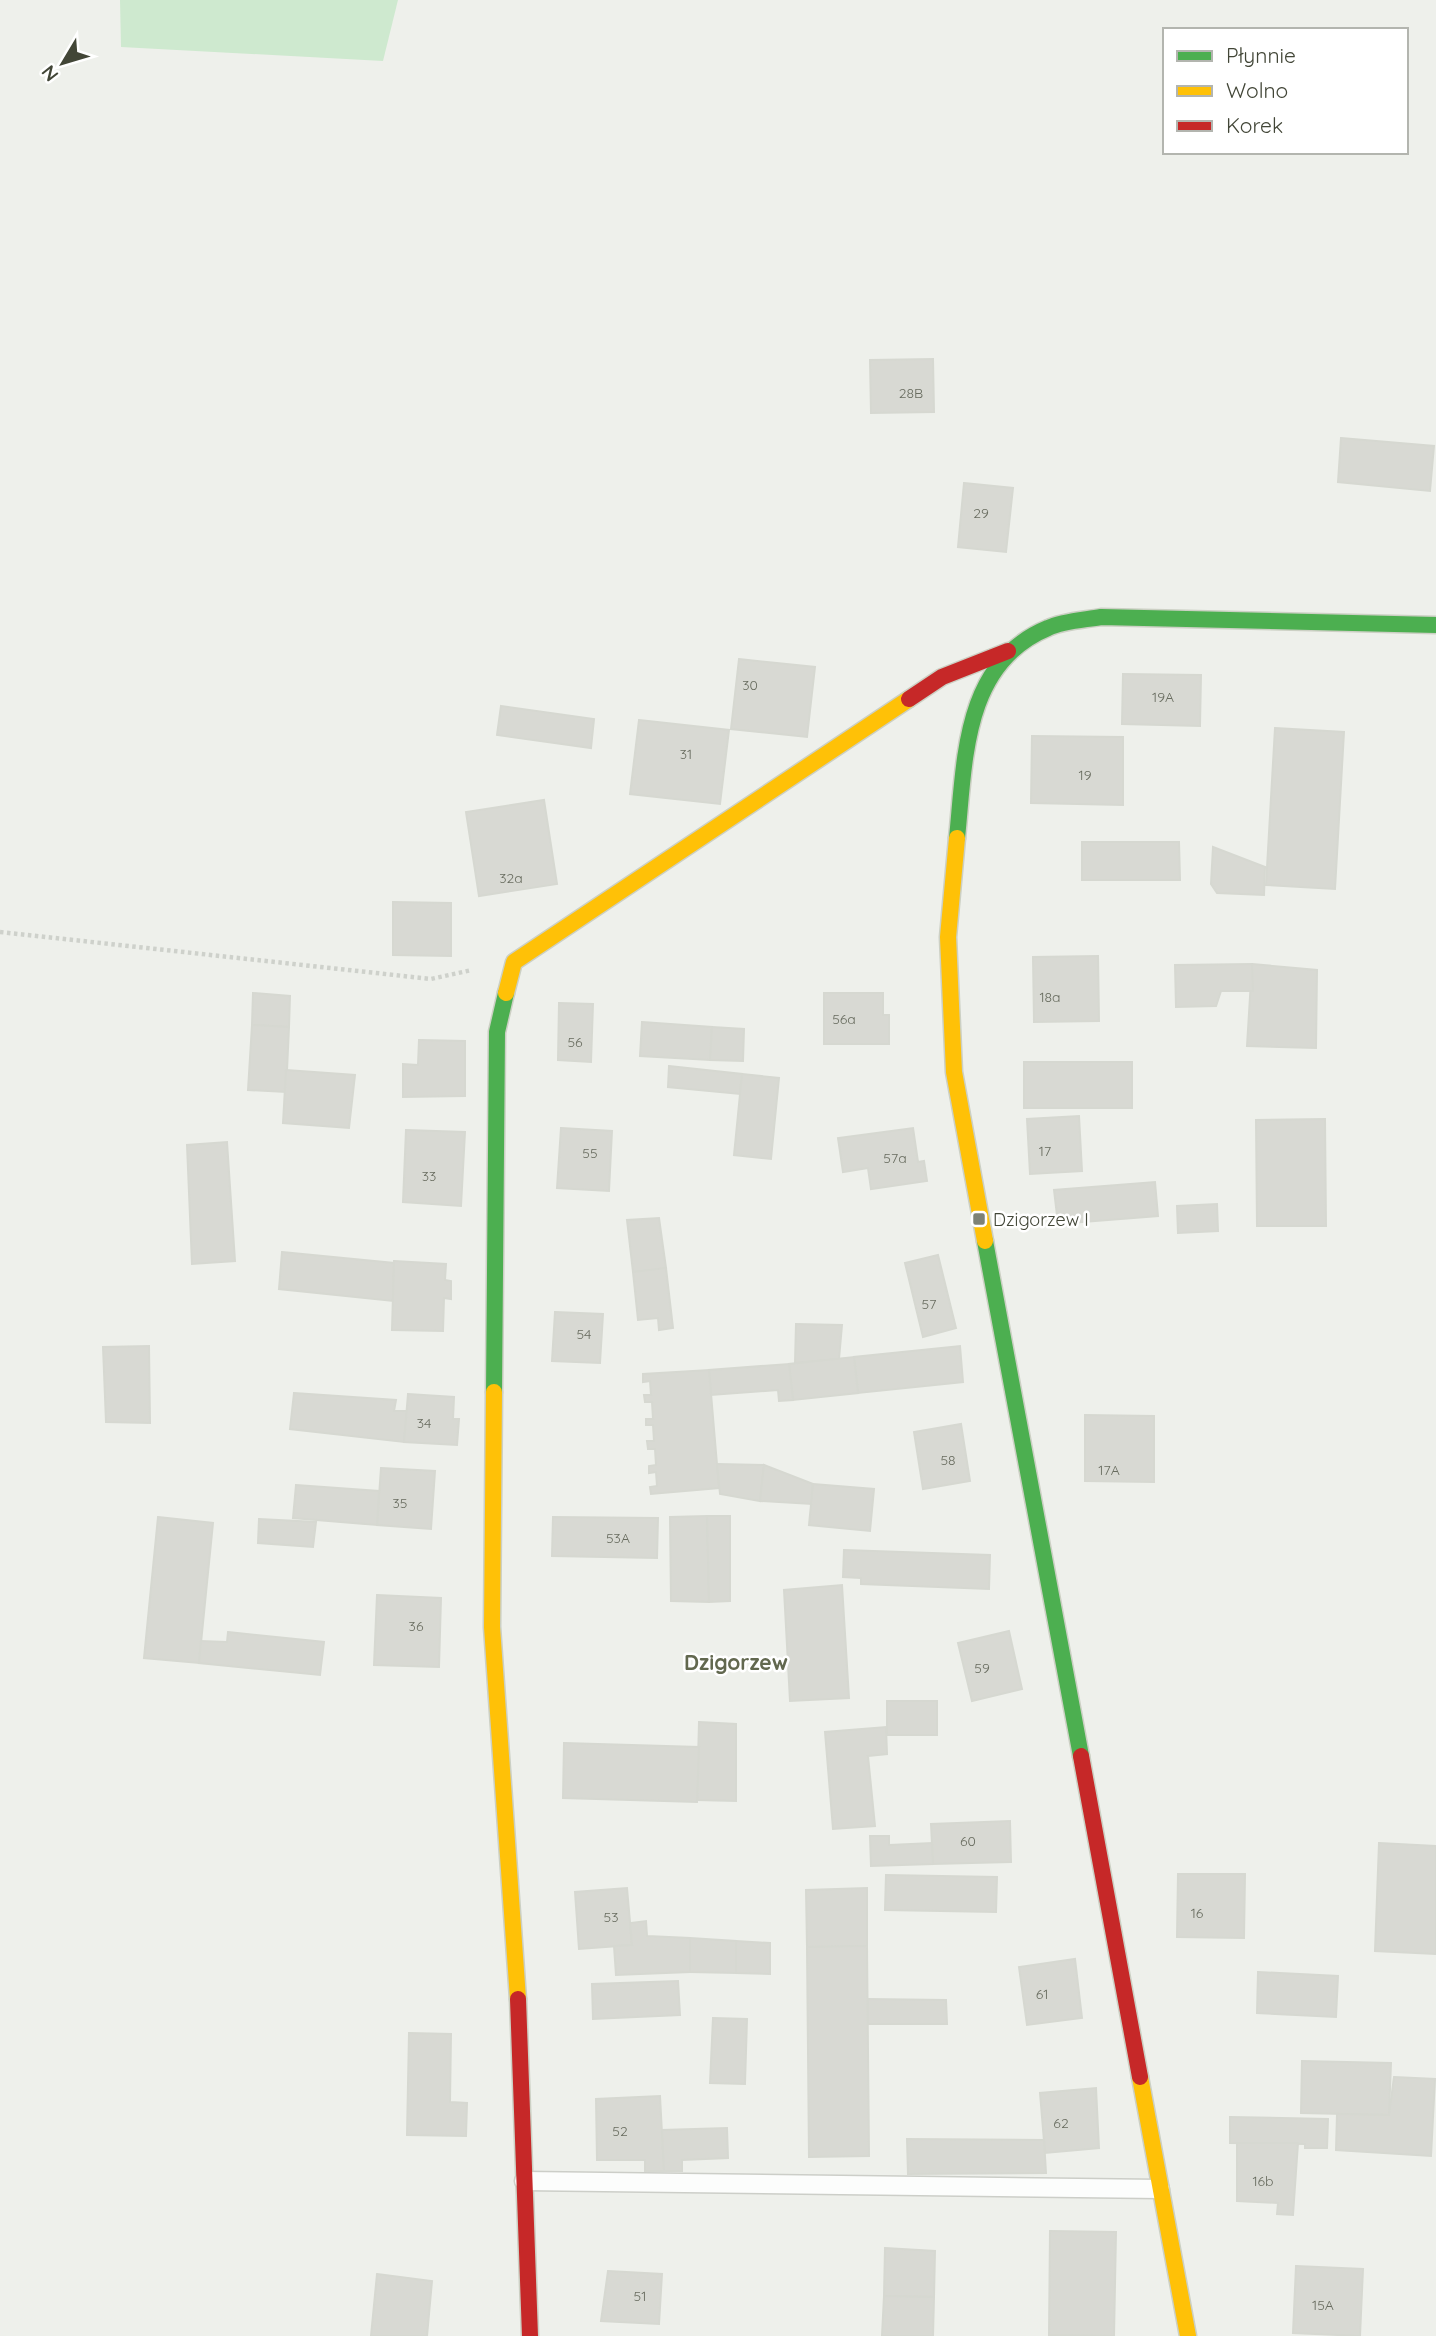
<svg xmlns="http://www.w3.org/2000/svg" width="1436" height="2336" font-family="Quicksand,sans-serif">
<rect width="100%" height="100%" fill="#eef0eb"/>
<polygon fill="#cee9cf" points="120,0 398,0 383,61 121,47"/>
<g fill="#d8d9d3" stroke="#d6d8d1" stroke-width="2">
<polygon points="933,359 934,412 871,413 870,360"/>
<polygon points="1341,438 1434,446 1430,491 1338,482"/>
<polygon points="964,483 1013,488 1006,552 958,547"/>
<polygon points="739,659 815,667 807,737 731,729"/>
<polygon points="1123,674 1201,675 1200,726 1122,724"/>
<polygon points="501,706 594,719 591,748 497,735"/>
<polygon points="639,720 729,730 720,804 630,794"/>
<polygon points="1275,728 1344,732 1335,889 1266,885"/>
<polygon points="1032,736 1123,737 1123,805 1031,803"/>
<polygon points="544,800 557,884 479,896 466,812"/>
<polygon points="1082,842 1179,842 1180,880 1082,880"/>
<polygon points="1213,847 1265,867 1264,895 1217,893 1211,884"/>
<polygon points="393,902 451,903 451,956 393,955"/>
<polygon points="1098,956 1099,1021 1034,1022 1033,957"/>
<polygon points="1252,964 1317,970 1316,1048 1247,1046"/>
<polygon points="1252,964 1253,991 1221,991 1216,1006 1176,1007 1175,965"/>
<polygon points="253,993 290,996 289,1027 252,1025"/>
<polygon points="824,993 883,993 883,1015 889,1015 889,1044 824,1044"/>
<polygon points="559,1003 593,1004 591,1062 558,1060"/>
<polygon points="642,1022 712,1027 710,1060 640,1056"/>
<polygon points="252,1025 289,1027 286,1092 248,1090"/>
<polygon points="712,1027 744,1029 743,1061 710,1060"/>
<polygon points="419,1040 465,1041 465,1096 403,1097 403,1064 418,1065"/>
<rect x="1024" y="1062" width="108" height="46"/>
<polygon points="669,1066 742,1074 740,1094 668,1087"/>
<polygon points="286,1070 355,1075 349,1128 283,1123"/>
<polygon points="742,1074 779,1078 771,1159 734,1155"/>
<polygon points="1079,1116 1082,1171 1030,1174 1027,1119"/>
<polygon points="1325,1119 1326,1226 1257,1226 1256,1120"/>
<polygon points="561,1128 612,1131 609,1191 557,1188"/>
<polygon points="913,1128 918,1162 924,1161 927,1181 871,1189 868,1168 843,1172 838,1138"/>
<polygon points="406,1130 465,1132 461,1206 403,1202"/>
<polygon points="227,1142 235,1261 192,1264 187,1145"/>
<polygon points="1155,1182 1158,1216 1058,1224 1054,1190"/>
<polygon points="1217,1204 1218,1231 1178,1233 1177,1206"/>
<polygon points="659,1218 666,1268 633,1272 627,1220"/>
<polygon points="282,1252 394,1263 393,1301 279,1289"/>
<polygon points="938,1255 956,1328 923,1337 905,1263"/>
<polygon points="394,1261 446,1264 445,1280 451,1281 451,1299 444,1298 443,1331 392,1330"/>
<polygon points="666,1268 673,1328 659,1330 658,1318 638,1320 633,1272"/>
<polygon points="555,1312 603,1314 600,1363 552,1361"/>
<polygon points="796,1324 842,1325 839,1359 795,1363"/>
<polygon points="149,1346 150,1423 106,1422 103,1347"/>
<polygon points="960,1346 963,1382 858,1393 854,1357"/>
<polygon points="854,1357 858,1393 793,1400 789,1364"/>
<polygon points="789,1364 793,1400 779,1401 778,1390 711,1395 709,1370"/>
<polygon points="709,1370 719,1488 651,1494 650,1487 657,1486 656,1472 649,1473 649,1466 656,1465 655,1449 648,1449 647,1441 654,1441 653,1425 646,1425 646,1419 653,1419 652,1402 645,1402 644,1395 651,1395 650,1381 643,1382 643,1374"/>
<polygon points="294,1393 396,1400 394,1411 407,1411 404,1442 290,1429"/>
<polygon points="408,1394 454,1397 453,1419 459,1419 457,1445 404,1442"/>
<polygon points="1085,1415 1154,1416 1154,1482 1085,1481"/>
<polygon points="961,1424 970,1481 923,1489 914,1432"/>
<polygon points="717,1464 764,1465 760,1501 720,1494"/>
<polygon points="764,1465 813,1484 812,1504 760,1501"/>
<polygon points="381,1468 435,1471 431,1529 377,1525"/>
<polygon points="813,1484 874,1489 870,1531 809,1525"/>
<polygon points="296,1485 379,1491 377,1525 293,1518"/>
<polygon points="707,1516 709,1602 671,1601 670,1517"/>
<polygon points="707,1516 730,1516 730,1601 709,1602"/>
<polygon points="158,1517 213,1523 199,1663 144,1658"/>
<polygon points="553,1517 658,1518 657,1558 552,1556"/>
<polygon points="259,1519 316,1522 313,1547 258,1543"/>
<polygon points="844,1550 990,1555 989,1589 861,1584 861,1578 843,1577"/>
<polygon points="842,1585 849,1698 790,1701 784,1590"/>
<polygon points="377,1595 441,1598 439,1667 374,1665"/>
<polygon points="1009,1631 1022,1689 972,1701 958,1643"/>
<polygon points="228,1632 324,1642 320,1675 199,1663 201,1641 227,1642"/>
<rect x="887" y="1701" width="50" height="34"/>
<polygon points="699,1722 736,1724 736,1801 697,1800"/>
<polygon points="886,1727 887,1754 868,1756 875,1826 833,1829 825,1732"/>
<polygon points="564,1743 699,1747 697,1802 563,1798"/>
<polygon points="1010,1821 1011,1862 933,1864 931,1824"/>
<polygon points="870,1836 889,1836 889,1845 932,1843 933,1864 871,1866"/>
<polygon points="1379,1843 1436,1846 1436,1954 1375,1951"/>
<polygon points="1178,1874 1245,1874 1244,1938 1177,1937"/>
<polygon points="886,1875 997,1877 996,1912 885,1910"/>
<polygon points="627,1888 632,1945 579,1949 575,1892"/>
<polygon points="867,1888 867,1946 807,1947 806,1890"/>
<polygon points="646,1921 647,1936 690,1938 690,1972 616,1975 614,1946 632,1945 630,1923"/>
<polygon points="690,1938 736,1941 736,1973 690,1972"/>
<polygon points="736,1941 770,1943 770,1974 736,1973"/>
<polygon points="867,1946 869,2156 809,2157 807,1947"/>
<polygon points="1075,1959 1082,2018 1027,2025 1019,1967"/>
<polygon points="1258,1972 1338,1976 1336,2017 1257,2013"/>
<polygon points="678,1981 680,2015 593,2019 592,1984"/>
<polygon points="868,1999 946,2000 947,2024 868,2024"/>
<polygon points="713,2018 747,2019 745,2084 710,2083"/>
<polygon points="409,2033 451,2034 450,2102 467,2103 466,2136 407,2135"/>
<polygon points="1302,2061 1391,2063 1389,2115 1301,2113"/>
<polygon points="1394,2077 1435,2079 1431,2156 1336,2150 1337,2114 1389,2115"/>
<polygon points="1096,2088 1099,2148 1045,2153 1040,2093"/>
<polygon points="660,2096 664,2171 645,2171 645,2160 597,2160 596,2099"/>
<polygon points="1230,2117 1328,2119 1327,2148 1305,2148 1305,2144 1230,2143"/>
<polygon points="727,2128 728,2158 682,2160 682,2171 664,2171 662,2130"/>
<polygon points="907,2139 1044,2140 1046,2173 908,2174"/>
<polygon points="1237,2143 1298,2143 1293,2215 1277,2214 1278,2203 1237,2201"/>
<polygon points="1050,2231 1116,2232 1114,2336 1049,2335"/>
<polygon points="885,2248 935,2251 934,2297 884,2296"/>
<polygon points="1296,2266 1363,2269 1360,2336 1293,2333"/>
<polygon points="608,2271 662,2274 659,2324 601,2321"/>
<polygon points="377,2274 432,2281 427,2336 371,2336"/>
<polygon points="884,2296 934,2297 933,2336 882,2336"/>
</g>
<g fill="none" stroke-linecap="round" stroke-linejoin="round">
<defs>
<polyline id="lane" points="524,2181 1160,2189"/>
<g id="fast">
<path d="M957 838C965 760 963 663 1048 628 1063 621 1084 620 1101 617L1436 625"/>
<polyline points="985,1241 1081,1756"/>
<polyline points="494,1392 497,1032 506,993"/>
</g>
<g id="slow">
<polyline points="957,838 948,937 954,1072 985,1241"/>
<polyline points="506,993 514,962 909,699"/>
<polyline points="494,1392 492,1627 518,1999"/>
<polyline points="1140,2077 1188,2336"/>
</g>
<g id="jam">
<polyline points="909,699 942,677 1008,651"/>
<polyline points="1081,1756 1140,2077"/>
<polyline points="518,1999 530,2336"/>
</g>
</defs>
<use href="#lane" stroke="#cccec8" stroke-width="21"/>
<use href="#fast" stroke="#ccd0c4" stroke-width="19"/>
<use href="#slow" stroke="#ccd0c4" stroke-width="19"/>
<use href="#jam" stroke="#ccd0c4" stroke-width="19"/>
<polyline stroke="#ced1cb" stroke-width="4.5" stroke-dasharray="3.5 3.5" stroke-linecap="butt" points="0,932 431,979 472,970"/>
<use href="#lane" stroke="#fcfdfc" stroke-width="18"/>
<use href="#fast" stroke="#4caf50" stroke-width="16"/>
<use href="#slow" stroke="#ffc107" stroke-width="16"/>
<use href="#jam" stroke="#c62828" stroke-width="16"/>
</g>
<rect fill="#7e8276" stroke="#fff" stroke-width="2.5" x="972" y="1212" width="14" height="14" rx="3.5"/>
<g text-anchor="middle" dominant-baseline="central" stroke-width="5" stroke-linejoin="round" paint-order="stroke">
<g font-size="14" fill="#686c5f">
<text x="911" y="393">28B</text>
<text x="981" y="513">29</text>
<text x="750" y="685">30</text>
<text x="1163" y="697">19A</text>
<text x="686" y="754">31</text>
<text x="1085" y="775">19</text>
<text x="511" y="878">32a</text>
<text x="1050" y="997">18a</text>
<text x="844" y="1019">56a</text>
<text x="575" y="1042">56</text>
<text x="1045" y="1151">17</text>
<text x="590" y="1153">55</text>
<text x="895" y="1158">57a</text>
<text x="429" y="1176">33</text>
<text x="929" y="1304">57</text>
<text x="584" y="1334">54</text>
<text x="424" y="1423">34</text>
<text x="948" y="1460">58</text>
<text x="1109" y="1470">17A</text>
<text x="400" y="1503">35</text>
<text x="618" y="1538">53A</text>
<text x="416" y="1626">36</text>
<text x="982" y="1668">59</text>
<text x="968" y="1841">60</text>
<text x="1197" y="1913">16</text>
<text x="611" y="1917">53</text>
<text x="1042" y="1994">61</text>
<text x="1061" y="2123">62</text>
<text x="620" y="2131">52</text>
<text x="1263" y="2181">16b</text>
<text x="640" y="2296">51</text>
<text x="1323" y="2305">15A</text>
</g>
<g font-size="18" fill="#424637" stroke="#fff" text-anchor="start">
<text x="993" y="1219">Dzigorzew I</text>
</g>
<g font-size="21" font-weight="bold" fill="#62684f" stroke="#fff">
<text x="736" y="1662">Dzigorzew</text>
</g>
</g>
<rect x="1163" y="28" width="245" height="126" fill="#ffffff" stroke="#b3b5af" stroke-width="2"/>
<rect x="1177" y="51" width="35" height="10" fill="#4caf50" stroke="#b3b5af" stroke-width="2"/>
<text x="1226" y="63" font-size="21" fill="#424637">Płynnie</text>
<rect x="1177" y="86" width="35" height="10" fill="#ffc107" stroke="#b3b5af" stroke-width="2"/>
<text x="1226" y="98" font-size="21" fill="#424637">Wolno</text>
<rect x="1177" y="121" width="35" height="10" fill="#c62828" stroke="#b3b5af" stroke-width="2"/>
<text x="1226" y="133" font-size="21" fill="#424637">Korek</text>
<g transform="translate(63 63) rotate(232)" stroke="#ffffff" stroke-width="5" paint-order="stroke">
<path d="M0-5L12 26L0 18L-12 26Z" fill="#424637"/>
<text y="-10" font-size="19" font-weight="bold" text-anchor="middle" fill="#424637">N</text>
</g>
</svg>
